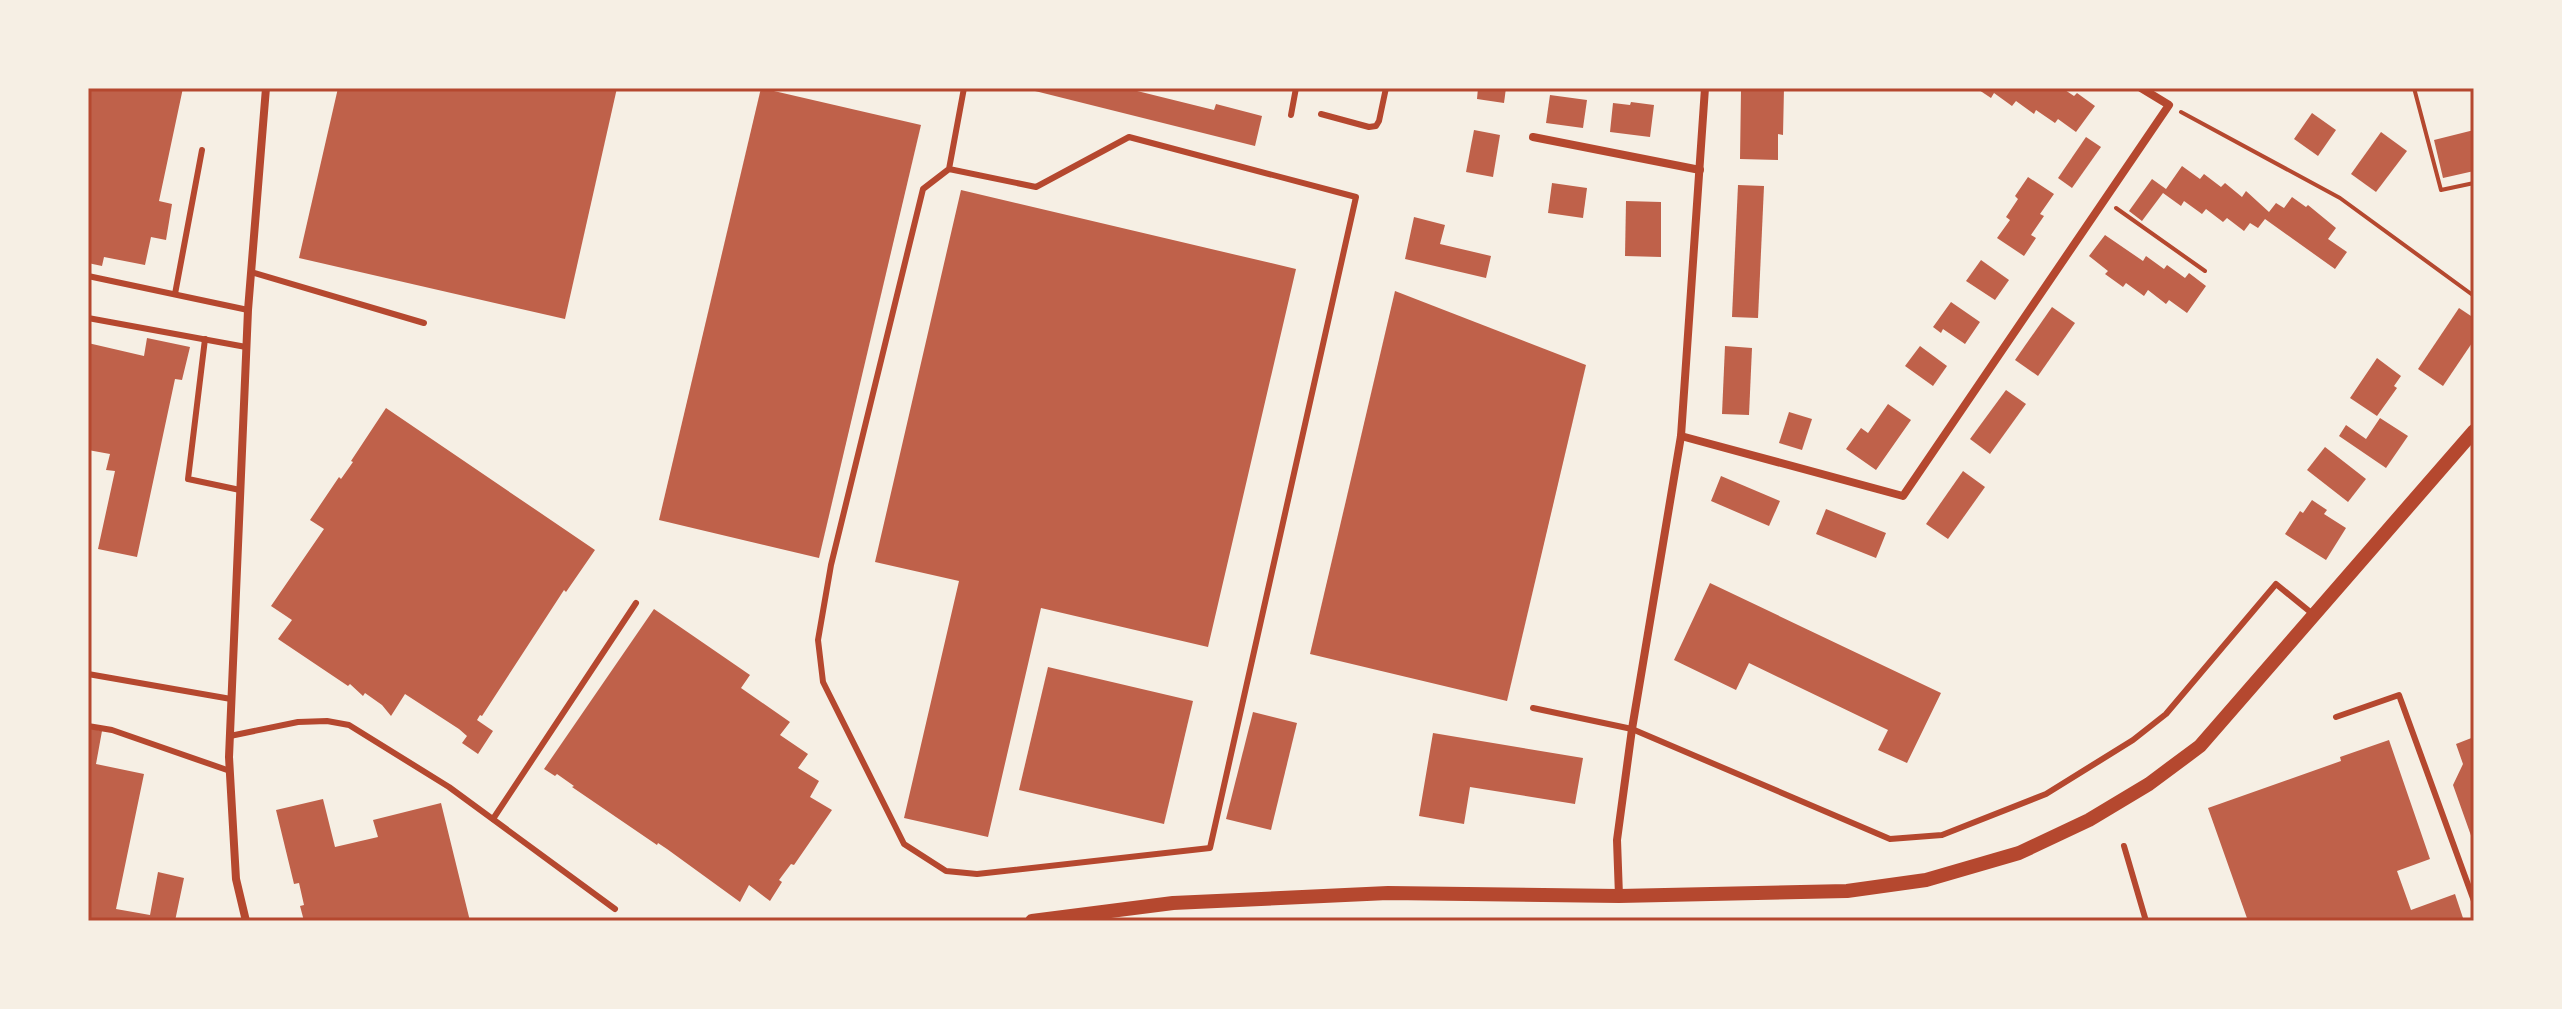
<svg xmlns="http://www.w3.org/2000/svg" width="2562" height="1009" font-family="Montserrat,sans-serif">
<rect width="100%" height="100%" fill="#f6efe4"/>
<g fill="#bf614a">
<polygon points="88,88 183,88 159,201 172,204 166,240 151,237 145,265 104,257 102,266 88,263"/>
<polygon points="338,88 617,88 565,319 299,258"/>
<polygon points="761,88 921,125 819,558 659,520"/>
<polygon points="1023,88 1125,88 1214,110 1216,104 1262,116 1255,146"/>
<polygon points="1478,88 1506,88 1504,103 1477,99"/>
<polygon points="1746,88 1784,88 1783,135 1778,134 1778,160 1740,159 1741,90 1746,91"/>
<polygon points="1976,88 2062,88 2074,96 2077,93 2095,106 2076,132 2058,119 2055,123 2036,110 2034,114 2016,101 2012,106 1994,93 1991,98"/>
<polygon points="1550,95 1587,100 1583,128 1546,123"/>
<polygon points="1631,102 1654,105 1650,137 1610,132 1613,103 1630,105"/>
<polygon points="2312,113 2336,130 2318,156 2294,139"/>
<polygon points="1474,130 1500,135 1493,177 1466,172"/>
<polygon points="2474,130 2474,171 2443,178 2434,140"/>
<polygon points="2381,132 2407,151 2376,192 2351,174"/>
<polygon points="2086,137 2101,147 2072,188 2058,178"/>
<polygon points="2182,166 2200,179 2204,174 2221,187 2225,183 2242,197 2246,191 2269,212 2276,203 2284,208 2292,197 2306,207 2308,205 2336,228 2328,239 2347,252 2335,269 2265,219 2258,228 2250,223 2244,231 2227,218 2223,222 2206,209 2202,214 2184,201 2181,206 2163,193 2142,221 2129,211 2152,179 2166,189"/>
<polygon points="2028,177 2054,194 2040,214 2044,216 2031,235 2036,238 2024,256 1997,238 2010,220 2006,217 2018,199 2015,196"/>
<polygon points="1552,183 1587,188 1583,218 1548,213"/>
<polygon points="1738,185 1764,186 1758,318 1732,317"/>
<polygon points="961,190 1296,269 1208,647 1041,608 988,837 904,818 959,581 875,562"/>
<polygon points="1626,201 1661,202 1661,257 1625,256"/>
<polygon points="1414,217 1445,225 1440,244 1491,256 1486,278 1405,259"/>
<polygon points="2105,235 2143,261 2146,256 2164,269 2167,265 2185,278 2189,273 2206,286 2187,313 2169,300 2166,304 2148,290 2144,296 2126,283 2123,287 2105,274 2108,271 2089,256"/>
<polygon points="1981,260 2009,280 1995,300 1966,281"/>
<polygon points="1395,291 1586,365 1507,701 1310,654"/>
<polygon points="1951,302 1980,322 1965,344 1943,329 1941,333 1933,327"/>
<polygon points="2052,307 2075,323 2038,376 2015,360"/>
<polygon points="2459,308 2474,318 2474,340 2443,386 2418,369"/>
<polygon points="147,338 190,347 182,380 175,379 137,557 98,549 115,471 106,470 110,454 88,450 88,343 144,356"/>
<polygon points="1725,346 1752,348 1749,415 1722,414"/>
<polygon points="1920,346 1947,366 1933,386 1905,366"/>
<polygon points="2377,358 2401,376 2394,386 2397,388 2377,416 2350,398"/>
<polygon points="2006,390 2026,404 1990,454 1970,439"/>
<polygon points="1888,404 1911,420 1876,470 1846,449 1861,428 1868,433"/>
<polygon points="386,408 595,550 566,592 564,590 482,716 480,715 477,720 493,731 478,754 462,743 467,736 459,729 405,694 391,716 382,705 365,693 363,696 350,684 348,686 278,639 292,620 271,606 324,529 310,520 339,477 341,479 353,462 351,461"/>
<polygon points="1789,412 1812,419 1802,450 1779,443"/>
<polygon points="2380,418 2408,436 2386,468 2339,436 2346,425 2366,439"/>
<polygon points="2325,447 2366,479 2348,502 2307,470"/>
<polygon points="1963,471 1985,487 1948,539 1926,524"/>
<polygon points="1721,476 1780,501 1769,526 1711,501"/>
<polygon points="2312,500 2327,510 2324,514 2346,528 2326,560 2285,534 2300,511 2303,513"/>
<polygon points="1826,509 1886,533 1876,558 1816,534"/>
<polygon points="1710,583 1941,693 1907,763 1878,750 1888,730 1749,663 1736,690 1674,660"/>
<polygon points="654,609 750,675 741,688 790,722 780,735 808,754 798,768 819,781 810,797 832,810 794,865 791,864 779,880 782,882 770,901 749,885 740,902 667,849 658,843 657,845 572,787 574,786 557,774 555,776 544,769"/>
<polygon points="1048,667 1193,701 1164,824 1019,790"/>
<polygon points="1253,712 1297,723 1271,830 1226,819"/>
<polygon points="88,728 102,731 96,764 144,774 116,909 150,915 158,872 184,878 175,921 88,921"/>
<polygon points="1433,733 1583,758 1575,804 1470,787 1464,824 1419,816"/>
<polygon points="2474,737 2474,844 2453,785 2463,764 2456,744"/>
<polygon points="2389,740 2430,859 2397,871 2411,910 2455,894 2464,921 2248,921 2208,808 2341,761 2340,757"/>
<polygon points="323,799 335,847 378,837 373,820 441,803 470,921 304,921 300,906 304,905 299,883 294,884 276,810"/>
</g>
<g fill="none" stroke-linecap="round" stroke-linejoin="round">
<g stroke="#b5482f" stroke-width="4">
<polyline points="2414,88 2441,190 2474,183"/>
<polyline points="2181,112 2340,198 2474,296"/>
<polyline points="2116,208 2205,271"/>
</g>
<g stroke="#b5482f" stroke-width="6">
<polyline points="1321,114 1369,127 1376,126 1379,121 1386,88"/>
<polyline points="1291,115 1296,88"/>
<polyline points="949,169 1036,187 1129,137 1356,197 1210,848 977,874 946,871 904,844 823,682 818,640 831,565 923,189 949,169 964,88"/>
<polyline points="251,272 424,323"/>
<polyline points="88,276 248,310"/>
<polyline points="175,294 202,150"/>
<polyline points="88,318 246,347"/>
<polyline points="205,339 188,479 240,490"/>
<polyline points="88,674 231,699"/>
<polyline points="1533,708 1632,729 1890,839 1942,835 2046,794 2133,740 2166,714 2276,584 2314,615"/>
<polyline points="2336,717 2399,695 2474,901"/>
<polyline points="88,726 112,730 230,771"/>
<polyline points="230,736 298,722 327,721 349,725 449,787 615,909"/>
<polyline points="493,819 636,603"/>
<polyline points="2124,846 2146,921"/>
</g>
<g stroke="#b5482f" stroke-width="8">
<polyline points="1533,137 1700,170"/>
<polyline points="1681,436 1903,496 2169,105 2141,88"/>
<polyline points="1619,896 1617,840 1632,729 1681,436 1705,88"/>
<polyline points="246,921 236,879 229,757 248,310 266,88"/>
</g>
<polyline stroke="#b5482f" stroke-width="14" points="1032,921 1173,903 1388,893 1619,896 1847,891 1926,880 2019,853 2089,820 2149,784 2200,746 2474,431"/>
</g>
<rect width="2562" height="1009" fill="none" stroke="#f6efe4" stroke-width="180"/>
<rect x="90" y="90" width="2382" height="829" fill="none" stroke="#b5482f" stroke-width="3"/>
</svg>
